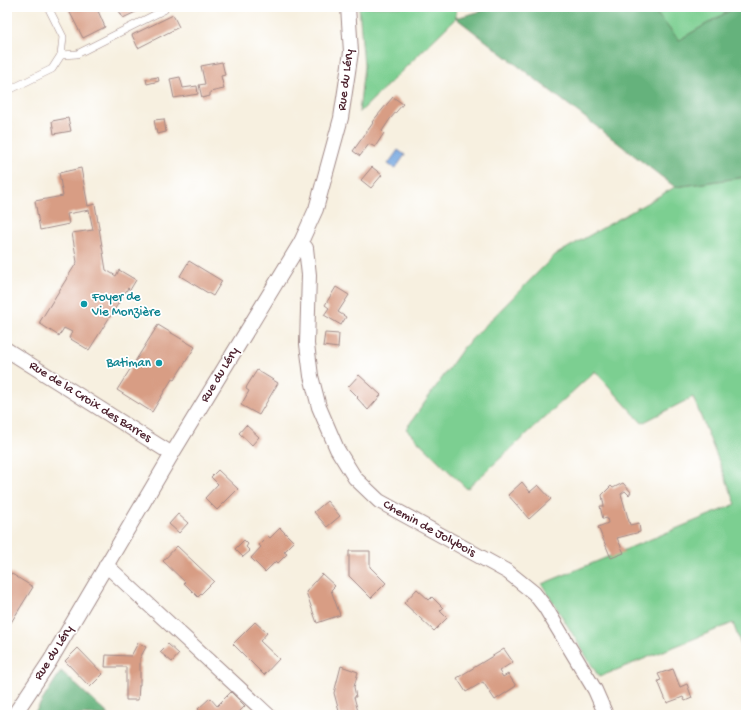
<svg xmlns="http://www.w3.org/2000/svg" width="753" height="722" font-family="'Gochi Hand',sans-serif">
<rect width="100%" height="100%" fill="#fff"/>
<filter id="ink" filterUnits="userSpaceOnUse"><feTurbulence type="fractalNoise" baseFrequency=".025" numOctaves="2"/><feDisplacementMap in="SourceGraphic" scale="8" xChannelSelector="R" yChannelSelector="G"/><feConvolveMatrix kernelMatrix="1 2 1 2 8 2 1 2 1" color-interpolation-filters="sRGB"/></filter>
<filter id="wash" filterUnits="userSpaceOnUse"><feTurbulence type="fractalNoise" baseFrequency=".012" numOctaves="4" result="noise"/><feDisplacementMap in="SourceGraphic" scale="16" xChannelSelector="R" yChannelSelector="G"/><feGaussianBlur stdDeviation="0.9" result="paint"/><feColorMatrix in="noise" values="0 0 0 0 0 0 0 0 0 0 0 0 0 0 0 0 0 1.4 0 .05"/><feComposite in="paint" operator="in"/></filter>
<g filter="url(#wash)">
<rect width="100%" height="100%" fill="#f7f0e0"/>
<g fill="#7ccf91" stroke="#63775e">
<polygon points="359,7 456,7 456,18 359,113 364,66"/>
<polygon points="651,7 736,7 679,40"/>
<polygon points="746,177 746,659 733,623 599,677 542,584 736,504 693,397 642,423 595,371 467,489 406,429 464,347 555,255 675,187"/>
</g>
<g fill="#65b27b" stroke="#586853">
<polygon points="496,7 651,7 679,40 736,7 746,7 746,177 675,187 456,18"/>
<polygon points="61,671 109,715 33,715"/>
</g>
<polygon fill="#72a5de" stroke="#5e6284" points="398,150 405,155 395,169 388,164"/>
<g id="blocks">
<g fill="#d89d84">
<polygon points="67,7 106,7 98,11 105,27 83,38"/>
<polygon points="117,7 146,7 123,18"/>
<polygon points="173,15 179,27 138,48 132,35"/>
<polygon points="222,62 225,75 221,76 224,89 210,92 210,96 202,98 199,85 205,84 201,66"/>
<polygon points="158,77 159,81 147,84 146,79"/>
<polygon points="180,77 183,88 197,86 198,94 174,98 170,79"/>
<polygon points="393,97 403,104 390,119 382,131 384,133 375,147 369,144 360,156 353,151 373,123 372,122"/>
<polygon points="68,118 71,131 54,134 52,121"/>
<polygon points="164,119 166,132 157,134 154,120"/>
<polygon points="372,167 382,175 371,188 361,180"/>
<polygon points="81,168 88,206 95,204 106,270 116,276 119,270 136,280 130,290 128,288 89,350 69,338 72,332 64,328 59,336 39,323 77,262 72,233 93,230 89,210 67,214 69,224 40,230 35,201 63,196 59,173"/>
<polygon points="189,261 222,281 213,296 180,276"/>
<polygon points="336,287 349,295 338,312 346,317 341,325 324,315 329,308 325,305"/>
<polygon points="158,325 195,347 174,380 172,379 152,412 117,390"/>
<polygon points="325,333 339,334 338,348 323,346"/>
<polygon points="257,370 278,383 259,415 241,405 249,391 246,389 247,386"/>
<polygon points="359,375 381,395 368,410 357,398 358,397 348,387"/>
<polygon points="246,425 259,437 252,445 239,433"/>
<polygon points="218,470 238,489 217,510 205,498 218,484 211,477"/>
<polygon points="522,482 530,492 538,485 551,499 529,519 508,495"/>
<polygon points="623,483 631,492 629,495 625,491 621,494 630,525 639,523 640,532 617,538 624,553 611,558 598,527 608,523 607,518 603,519 600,506 604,506 602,495 611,486 613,488"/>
<polygon points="327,501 340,516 327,527 314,512"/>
<polygon points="178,514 188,523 179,533 169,524"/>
<polygon points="280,528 294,542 284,552 287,554 278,563 276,561 265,572 251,558 261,547 259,545 268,536 270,538"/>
<polygon points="244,540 248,544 246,547 250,551 243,557 235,549"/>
<polygon points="177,546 214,581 198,597 184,583 185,582 163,561"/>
<polygon points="349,551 370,551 370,567 386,583 371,598 349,576"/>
<polygon points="7,571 33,587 7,629"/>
<polygon points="322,574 335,586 331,590 340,615 317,623 306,592"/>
<polygon points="417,589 429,600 432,597 443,608 440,611 447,618 434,631 404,603"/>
<polygon points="255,622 267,633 260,641 279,659 264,675 233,644"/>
<polygon points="138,643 146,647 140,658 140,685 139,685 138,700 126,700 126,667 105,667 106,655 131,656"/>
<polygon points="168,644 179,654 172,662 160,652"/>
<polygon points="78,648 103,674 90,687 65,661"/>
<polygon points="504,649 513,662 499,671 503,677 508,674 516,686 495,700 483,682 466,692 457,678"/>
<polygon points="341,666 358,672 354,687 356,697 354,697 359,715 340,715 334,693"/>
<polygon points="673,669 680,687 687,684 692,698 685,701 683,697 667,703 658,681 661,680 658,674"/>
<polygon points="231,692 245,706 236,715 204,715 198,709 210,698 217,706"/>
</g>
</g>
</g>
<g filter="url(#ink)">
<use href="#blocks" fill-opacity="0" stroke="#a08886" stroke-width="1"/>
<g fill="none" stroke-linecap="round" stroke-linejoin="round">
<defs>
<g id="service">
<polyline points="61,55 77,54 164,10"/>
<polyline points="7,91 52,69 61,55 63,37 48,7"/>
</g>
<g id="minor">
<polyline points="301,242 306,248 309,275 307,344 311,376 319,407 337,449 355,478 379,501 508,572 534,593 545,607 595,690 606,715"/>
<polyline points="7,350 172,454"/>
<polyline points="106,565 268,715"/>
<polyline points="14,715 50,661 172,454 301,242 316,209 341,118 351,52 348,7"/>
</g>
</defs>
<use href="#service" stroke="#a08886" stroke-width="8"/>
<use href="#minor" stroke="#a08886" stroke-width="16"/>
<use href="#service" stroke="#fff" stroke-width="7"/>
<use href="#minor" stroke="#fff" stroke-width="14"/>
</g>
</g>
<g fill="#0f9aa8" stroke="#fff" stroke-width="1.5">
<circle cx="84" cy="304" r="4"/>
<circle cx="159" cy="363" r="4"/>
</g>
<g text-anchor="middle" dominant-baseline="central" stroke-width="3.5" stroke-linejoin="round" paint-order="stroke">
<g font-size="13" fill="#4a1f2b" stroke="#fff">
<text transform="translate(346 80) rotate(-83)">Rue du Léry</text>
<text transform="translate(220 375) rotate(-59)">Rue du Léry</text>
<text transform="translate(90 402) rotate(32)">Rue de la Croix des Barres</text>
<text transform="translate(429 529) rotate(29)">Chemin de Jolybois</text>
<text transform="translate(54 653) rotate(-58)">Rue du Léry</text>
</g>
<g font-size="13" fill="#0d838f" stroke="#fff" text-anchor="start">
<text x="92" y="297">Foyer de<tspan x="92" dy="15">Vie Monzière</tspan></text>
<text x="151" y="363" text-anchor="end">Batiman</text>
</g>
</g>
<rect width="753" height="722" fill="none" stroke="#fff" stroke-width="24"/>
</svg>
